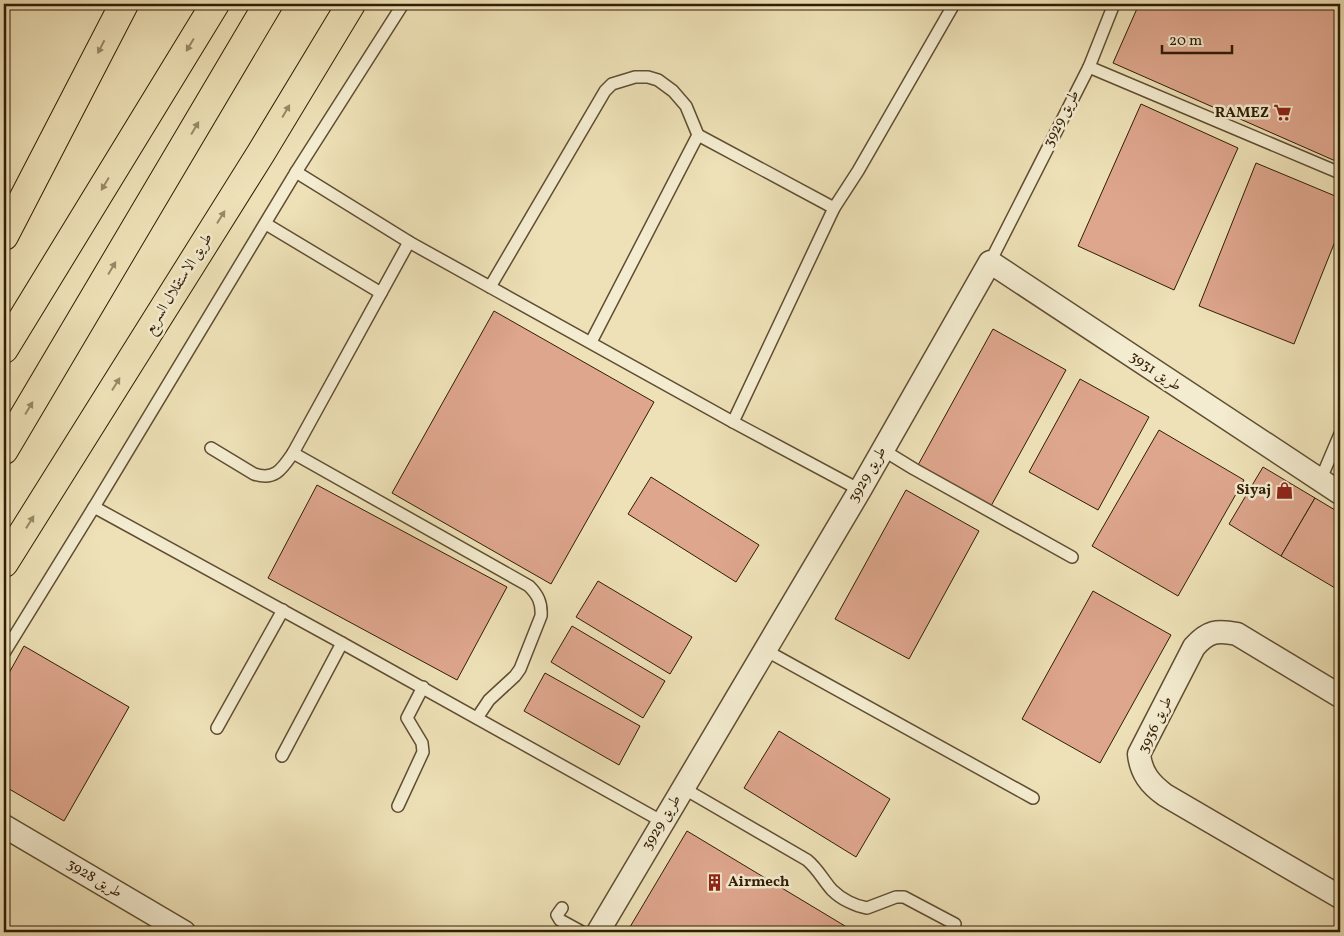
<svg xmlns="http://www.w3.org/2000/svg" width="1344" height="936" font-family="Vollkorn,Amiri,serif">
<rect width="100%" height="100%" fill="#eee1b7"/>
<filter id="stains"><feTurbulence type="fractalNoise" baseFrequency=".004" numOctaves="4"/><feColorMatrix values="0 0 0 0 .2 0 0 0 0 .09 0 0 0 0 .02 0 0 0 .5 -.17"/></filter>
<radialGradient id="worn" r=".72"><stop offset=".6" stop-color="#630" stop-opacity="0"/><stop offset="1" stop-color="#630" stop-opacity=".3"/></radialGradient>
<g fill="#dea68d" stroke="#301d06">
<polygon points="1139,4 1340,4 1340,163 1113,63"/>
<polygon points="1141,104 1238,148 1174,290 1078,246"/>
<polygon points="1256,163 1340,198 1340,229 1294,344 1199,306"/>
<polygon points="494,311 654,402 551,584 392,493"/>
<polygon points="993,329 1066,370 991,506 918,465"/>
<polygon points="1080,379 1149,417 1098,510 1029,472"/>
<polygon points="1159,430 1244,480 1178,596 1092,546"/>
<polygon points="1263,467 1315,498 1281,556 1229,524"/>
<polygon points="651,477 759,545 736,582 628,514"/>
<polygon points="317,485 507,587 457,680 268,578"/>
<polygon points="906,490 979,531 909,659 835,619"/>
<polygon points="1315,498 1340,513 1340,579 1335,588 1281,556"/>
<polygon points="598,581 692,637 670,674 576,617"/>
<polygon points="1093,591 1171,635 1100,763 1022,719"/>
<polygon points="572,626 665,681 643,718 551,662"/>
<polygon points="24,646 129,707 64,821 4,786 4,682"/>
<polygon points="545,673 640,726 619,765 524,711"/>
<polygon points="779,731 890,799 856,857 744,788"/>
<polygon points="687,831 855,932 627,932"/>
</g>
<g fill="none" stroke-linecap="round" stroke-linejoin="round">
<defs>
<g id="lane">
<polyline points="1089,67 1340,173"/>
<polyline points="296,172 409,242 733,422 860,490"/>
<polyline points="266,224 381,293"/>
<polyline points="990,262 1089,67 1114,4"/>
<polyline points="490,287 605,91 612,84 635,77 648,77 658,80 673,91 686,106 698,135 834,208"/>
<polyline points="591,342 698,135"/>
<polyline points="733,422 834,208 858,171 954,4"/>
<path d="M211 448 254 474C275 481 282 469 293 453L409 242"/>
<polyline points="883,450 914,469 1072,557"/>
<path d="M293 453 529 586C538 595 542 603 541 616L520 669 515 676 489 700 477 718"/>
<polyline points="1320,481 1340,434"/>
<polyline points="94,507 296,172 403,4"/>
<polyline points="765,650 1033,798"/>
<polyline points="4,653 94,507 342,643 663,822"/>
<polyline points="217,728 283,610"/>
<polyline points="282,756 342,643"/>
<path d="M683 788 807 860C818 869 823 880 832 890 841 899 855 906 867 908L896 897H904L955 924"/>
<polyline points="398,806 423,752 422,743 407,718 423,687"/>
<polyline points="562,908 557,915 560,920 582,932"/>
</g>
<g id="street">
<path d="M1340 696 1237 634C1217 630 1208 631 1194 647L1139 754C1141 773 1150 784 1165 795L1340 897"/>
<polyline points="4,826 184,932"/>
<polyline points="598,932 860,490 990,262 1340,493"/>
</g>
<g id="primary">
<polyline points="4,236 124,4"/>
<polyline points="4,349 215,4"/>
<polyline points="4,450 268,4"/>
<polyline points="4,563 261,153 351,4"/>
</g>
</defs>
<use href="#lane" stroke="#604e32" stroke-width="14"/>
<use href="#street" stroke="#604e32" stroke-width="25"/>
<use href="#primary" stroke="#301d06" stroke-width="30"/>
<use href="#lane" stroke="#f4ecd0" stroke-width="11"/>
<use href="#street" stroke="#f4ecd0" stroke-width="22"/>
<use href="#primary" stroke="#eee1b7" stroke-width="28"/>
</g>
<defs><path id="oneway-solid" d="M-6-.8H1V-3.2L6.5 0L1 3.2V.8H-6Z" transform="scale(1.25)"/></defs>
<g fill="#988967">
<use href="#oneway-solid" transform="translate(190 45) rotate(121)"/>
<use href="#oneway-solid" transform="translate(101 47) rotate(117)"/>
<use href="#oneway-solid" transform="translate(286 111) rotate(-60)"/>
<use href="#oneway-solid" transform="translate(195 128) rotate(-59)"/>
<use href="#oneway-solid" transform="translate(105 184) rotate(121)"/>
<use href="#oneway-solid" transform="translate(221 217) rotate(-58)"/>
<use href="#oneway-solid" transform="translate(112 268) rotate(-59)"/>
<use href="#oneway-solid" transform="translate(116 384) rotate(-58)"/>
<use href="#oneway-solid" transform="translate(29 408) rotate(-59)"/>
<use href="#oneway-solid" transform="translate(30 522) rotate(-58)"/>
</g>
<defs>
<symbol id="supermarket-bare" viewBox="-9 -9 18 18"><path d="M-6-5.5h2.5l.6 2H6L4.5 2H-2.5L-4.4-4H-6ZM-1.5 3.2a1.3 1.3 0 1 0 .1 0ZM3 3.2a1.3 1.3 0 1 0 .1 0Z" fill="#8f2418" stroke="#f4ecd0" stroke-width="2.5" paint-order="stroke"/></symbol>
<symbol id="shop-bare" viewBox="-9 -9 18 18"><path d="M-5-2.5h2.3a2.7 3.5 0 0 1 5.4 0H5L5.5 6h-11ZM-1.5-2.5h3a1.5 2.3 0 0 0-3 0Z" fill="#8f2418" stroke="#f4ecd0" stroke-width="2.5" paint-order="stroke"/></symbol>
<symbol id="building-bare" viewBox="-9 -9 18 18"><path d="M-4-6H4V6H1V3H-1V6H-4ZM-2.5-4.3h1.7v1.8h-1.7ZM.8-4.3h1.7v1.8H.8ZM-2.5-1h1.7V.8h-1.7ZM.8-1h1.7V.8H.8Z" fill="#8f2418" stroke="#f4ecd0" stroke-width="2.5" paint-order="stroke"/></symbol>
</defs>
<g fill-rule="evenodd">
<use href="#supermarket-bare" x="1270" y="100" width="25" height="25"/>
<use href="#shop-bare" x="1272" y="478" width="25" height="25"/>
<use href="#building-bare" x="702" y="870" width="25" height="25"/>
</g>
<g text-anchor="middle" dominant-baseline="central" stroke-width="5" stroke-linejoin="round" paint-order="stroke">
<g font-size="15" font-weight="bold" fill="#301d06" stroke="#f4ecd0" text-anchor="end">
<text x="1269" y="113">RAMEZ</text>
<text x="1271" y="490">Siyaj</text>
<text x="728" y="882" text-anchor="start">Airmech</text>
</g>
<g font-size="15" fill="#301d06" stroke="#f4ecd0">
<text transform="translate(1062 119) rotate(-63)">طريق 3929</text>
<text transform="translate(179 284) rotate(-58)">طريق الاستقلال السريع</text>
<text transform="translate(1155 372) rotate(34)">طريق 3931</text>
<text transform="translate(868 475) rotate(-60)">طريق 3929</text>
<text transform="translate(1156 725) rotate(-65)">طريق 3936</text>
<text transform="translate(662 823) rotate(-59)">طريق 3929</text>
<text transform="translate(94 879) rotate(31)">طريق 3928</text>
</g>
</g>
<rect width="1344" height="936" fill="none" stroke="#eee1b7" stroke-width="20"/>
<rect x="5" y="5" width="1334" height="926" fill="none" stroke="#301d06" stroke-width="2.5"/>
<rect x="10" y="10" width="1324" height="916" fill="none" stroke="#301d06"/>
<path d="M1162 45v8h70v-8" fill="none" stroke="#301d06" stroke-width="2.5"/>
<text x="1169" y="45" font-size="15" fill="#301d06" stroke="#f4ecd0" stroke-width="4" paint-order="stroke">20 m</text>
<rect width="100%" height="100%" filter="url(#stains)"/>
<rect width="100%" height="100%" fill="url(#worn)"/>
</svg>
